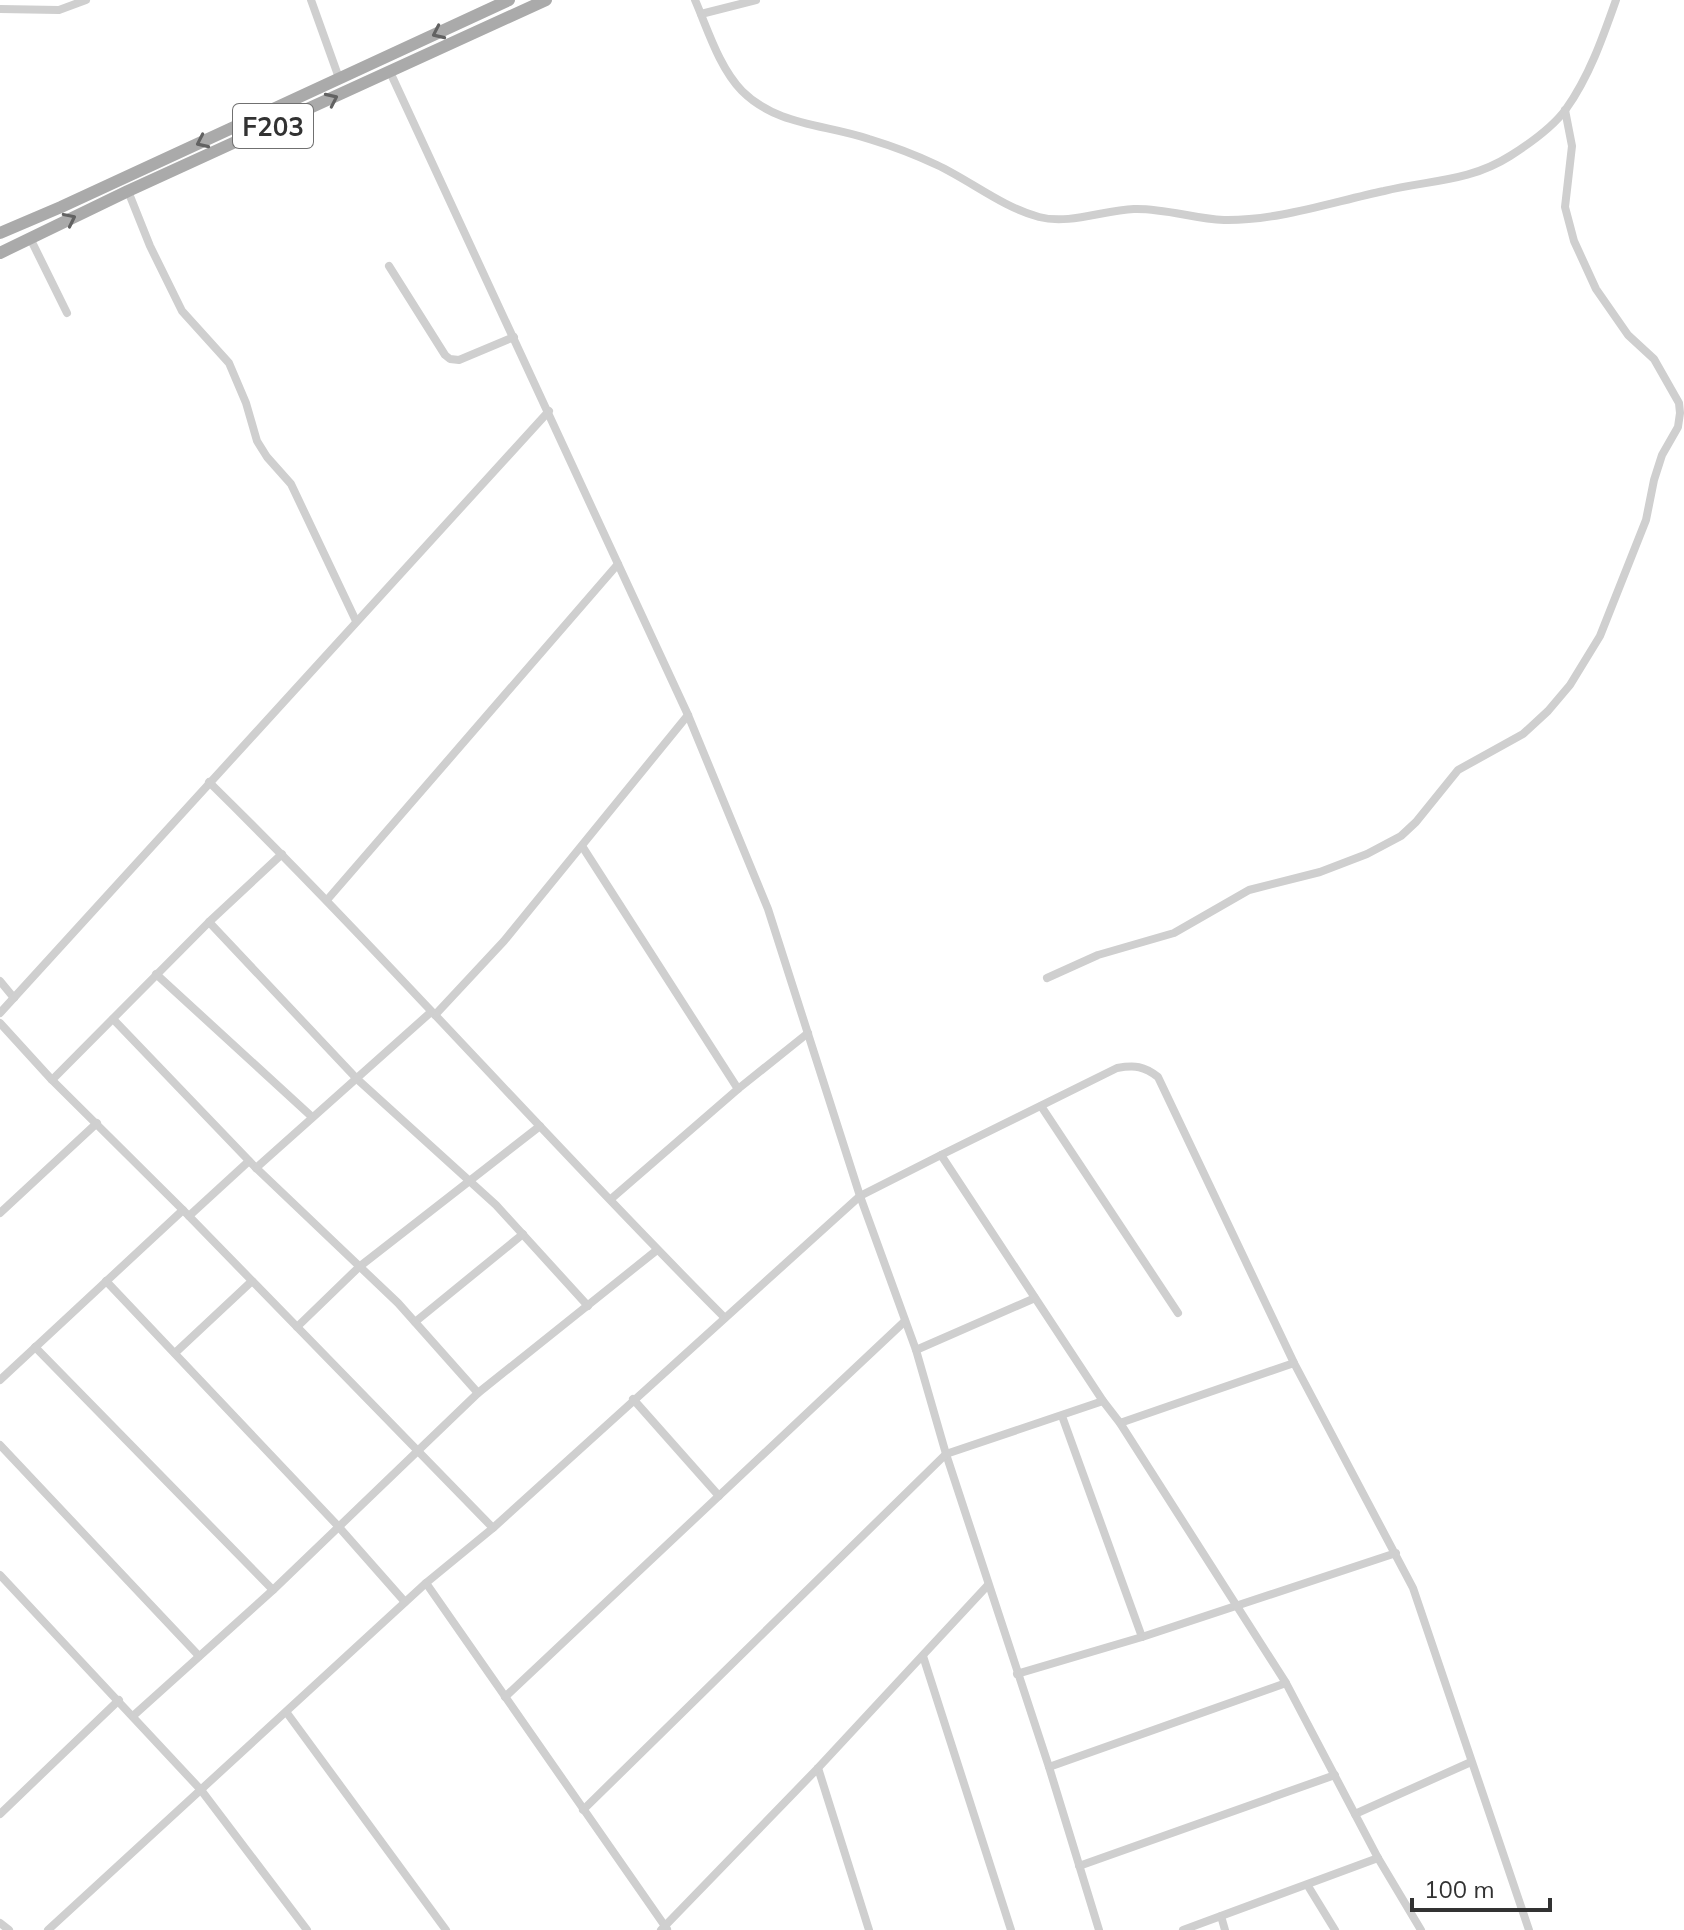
<svg xmlns="http://www.w3.org/2000/svg" width="1684" height="1930" font-family="Mulish,sans-serif">
<rect width="100%" height="100%" fill="#fff"/>
<g fill="none" stroke-linecap="round" stroke-linejoin="round">
<g stroke="#cfcfcf" stroke-width="8">
<polyline points="311,0 339,78"/>
<path d="M695 0C708 30 719 67 742 91 777 126 825 124 869 139 892 146 916 155 937 165 971 181 1002 207 1039 217 1069 225 1104 210 1134 209 1165 208 1194 219 1224 220 1277 221 1332 202 1384 191 1429 180 1469 182 1510 156 1529 144 1553 127 1566 109 1589 77 1603 37 1616 0"/>
<polyline points="0,9 59,10 86,0"/>
<polyline points="701,14 756,0"/>
<polyline points="390,72 688,715 768,909 860,1196 916,1350 946,1454 1049,1767 1099,1930"/>
<polyline points="128,191 150,246 182,311 229,363 246,403 257,441 267,457 291,484 356,621"/>
<polyline points="30,238 67,313"/>
<polyline points="389,266 445,355 450,359 459,360 514,337"/>
<path d="M209 782C386 956 549 1142 724 1317"/>
<polyline points="582,846 738,1089"/>
<polyline points="327,900 618,564"/>
<polyline points="209,922 357,1079 496,1205 588,1306"/>
<polyline points="156,974 311,1116"/>
<polyline points="1047,978 1098,955 1174,933 1249,890 1320,872 1367,854 1401,836 1416,822 1458,770 1523,734 1548,711 1570,685 1600,636 1646,520 1654,480 1662,455 1678,427 1680,413 1679,403 1654,359 1628,335 1596,289 1574,241 1565,207 1572,146 1565,110"/>
<polyline points="0,981 14,998"/>
<polyline points="0,1013 549,411"/>
<polyline points="435,1015 504,941 688,715"/>
<polyline points="113,1019 256,1168 398,1303 478,1393"/>
<polyline points="0,1023 52,1080 183,1210 493,1528"/>
<polyline points="52,1080 209,922 282,854"/>
<polyline points="1041,1106 1178,1313"/>
<path d="M941 1155 1117 1068C1135 1065 1144 1066 1158 1077L1294 1363 1413 1588 1529 1930"/>
<polyline points="256,1168 431,1012"/>
<polyline points="611,1199 738,1089 808,1033"/>
<polyline points="0,1213 97,1123"/>
<polyline points="189,1216 249,1161"/>
<polyline points="106,1281 338,1526 405,1602"/>
<polyline points="415,1322 523,1234"/>
<polyline points="297,1327 359,1267 540,1126"/>
<polyline points="35,1347 273,1590"/>
<polyline points="916,1350 1035,1298"/>
<polyline points="175,1353 252,1281"/>
<polyline points="0,1380 183,1210"/>
<polyline points="633,1399 719,1496"/>
<polyline points="1062,1416 1142,1637"/>
<polyline points="1120,1423 1294,1363"/>
<polyline points="0,1445 199,1656"/>
<polyline points="0,1575 201,1790 307,1930"/>
<polyline points="426,1583 667,1929"/>
<polyline points="923,1656 1011,1930"/>
<polyline points="1017,1674 1142,1637 1396,1553"/>
<polyline points="505,1697 905,1321"/>
<polyline points="287,1713 446,1930"/>
<polyline points="133,1716 273,1590 478,1393 657,1250"/>
<polyline points="1049,1767 1286,1683"/>
<polyline points="818,1768 869,1930"/>
<polyline points="583,1810 946,1454 1103,1401"/>
<polyline points="0,1814 119,1700"/>
<polyline points="1355,1814 1471,1762"/>
<polyline points="1079,1866 1335,1775"/>
<polyline points="1308,1886 1335,1930"/>
<polyline points="1221,1916 1225,1930"/>
<polyline points="0,1923 9,1930"/>
<polyline points="48,1930 426,1583 493,1528 860,1196 941,1155 1103,1401 1120,1423 1286,1683 1378,1858 1421,1930"/>
<polyline points="661,1930 818,1768 988,1585"/>
<polyline points="1183,1930 1378,1858"/>
</g>
<g stroke="#aaa" stroke-width="12">
<polyline points="0,233 61,207 509,0"/>
<polyline points="0,253 128,191 546,0"/>
</g>
</g>
<defs><path id="oneway-chevron" d="M-2-3.5L2.5 0L-2 3.5" fill="none" stroke-width="1.6" stroke-linecap="round" stroke-linejoin="round" transform="scale(2)"/></defs>
<g stroke="#626262">
<use href="#oneway-chevron" transform="translate(438 33) rotate(155)"/>
<use href="#oneway-chevron" transform="translate(332 99) rotate(-25)"/>
<use href="#oneway-chevron" transform="translate(202 142) rotate(155)"/>
<use href="#oneway-chevron" transform="translate(70 219) rotate(-26)"/>
</g>
<g text-anchor="middle" dominant-baseline="central" stroke-width="8" stroke-linejoin="round" paint-order="stroke">
<rect fill="#fff" stroke="#707070" stroke-width="2" x="233" y="104" width="80" height="44" rx="6"/>
<g font-size="26" font-weight="bold" fill="#323232">
<text x="273" y="126">F203</text>
</g>
</g>
<path d="M1412 1898v12h138v-12" fill="none" stroke="#323232" stroke-width="4"/>
<text x="1424" y="1898" font-size="24" fill="#323232" stroke="#ffffff" stroke-width="6" paint-order="stroke">100 m</text>
</svg>
